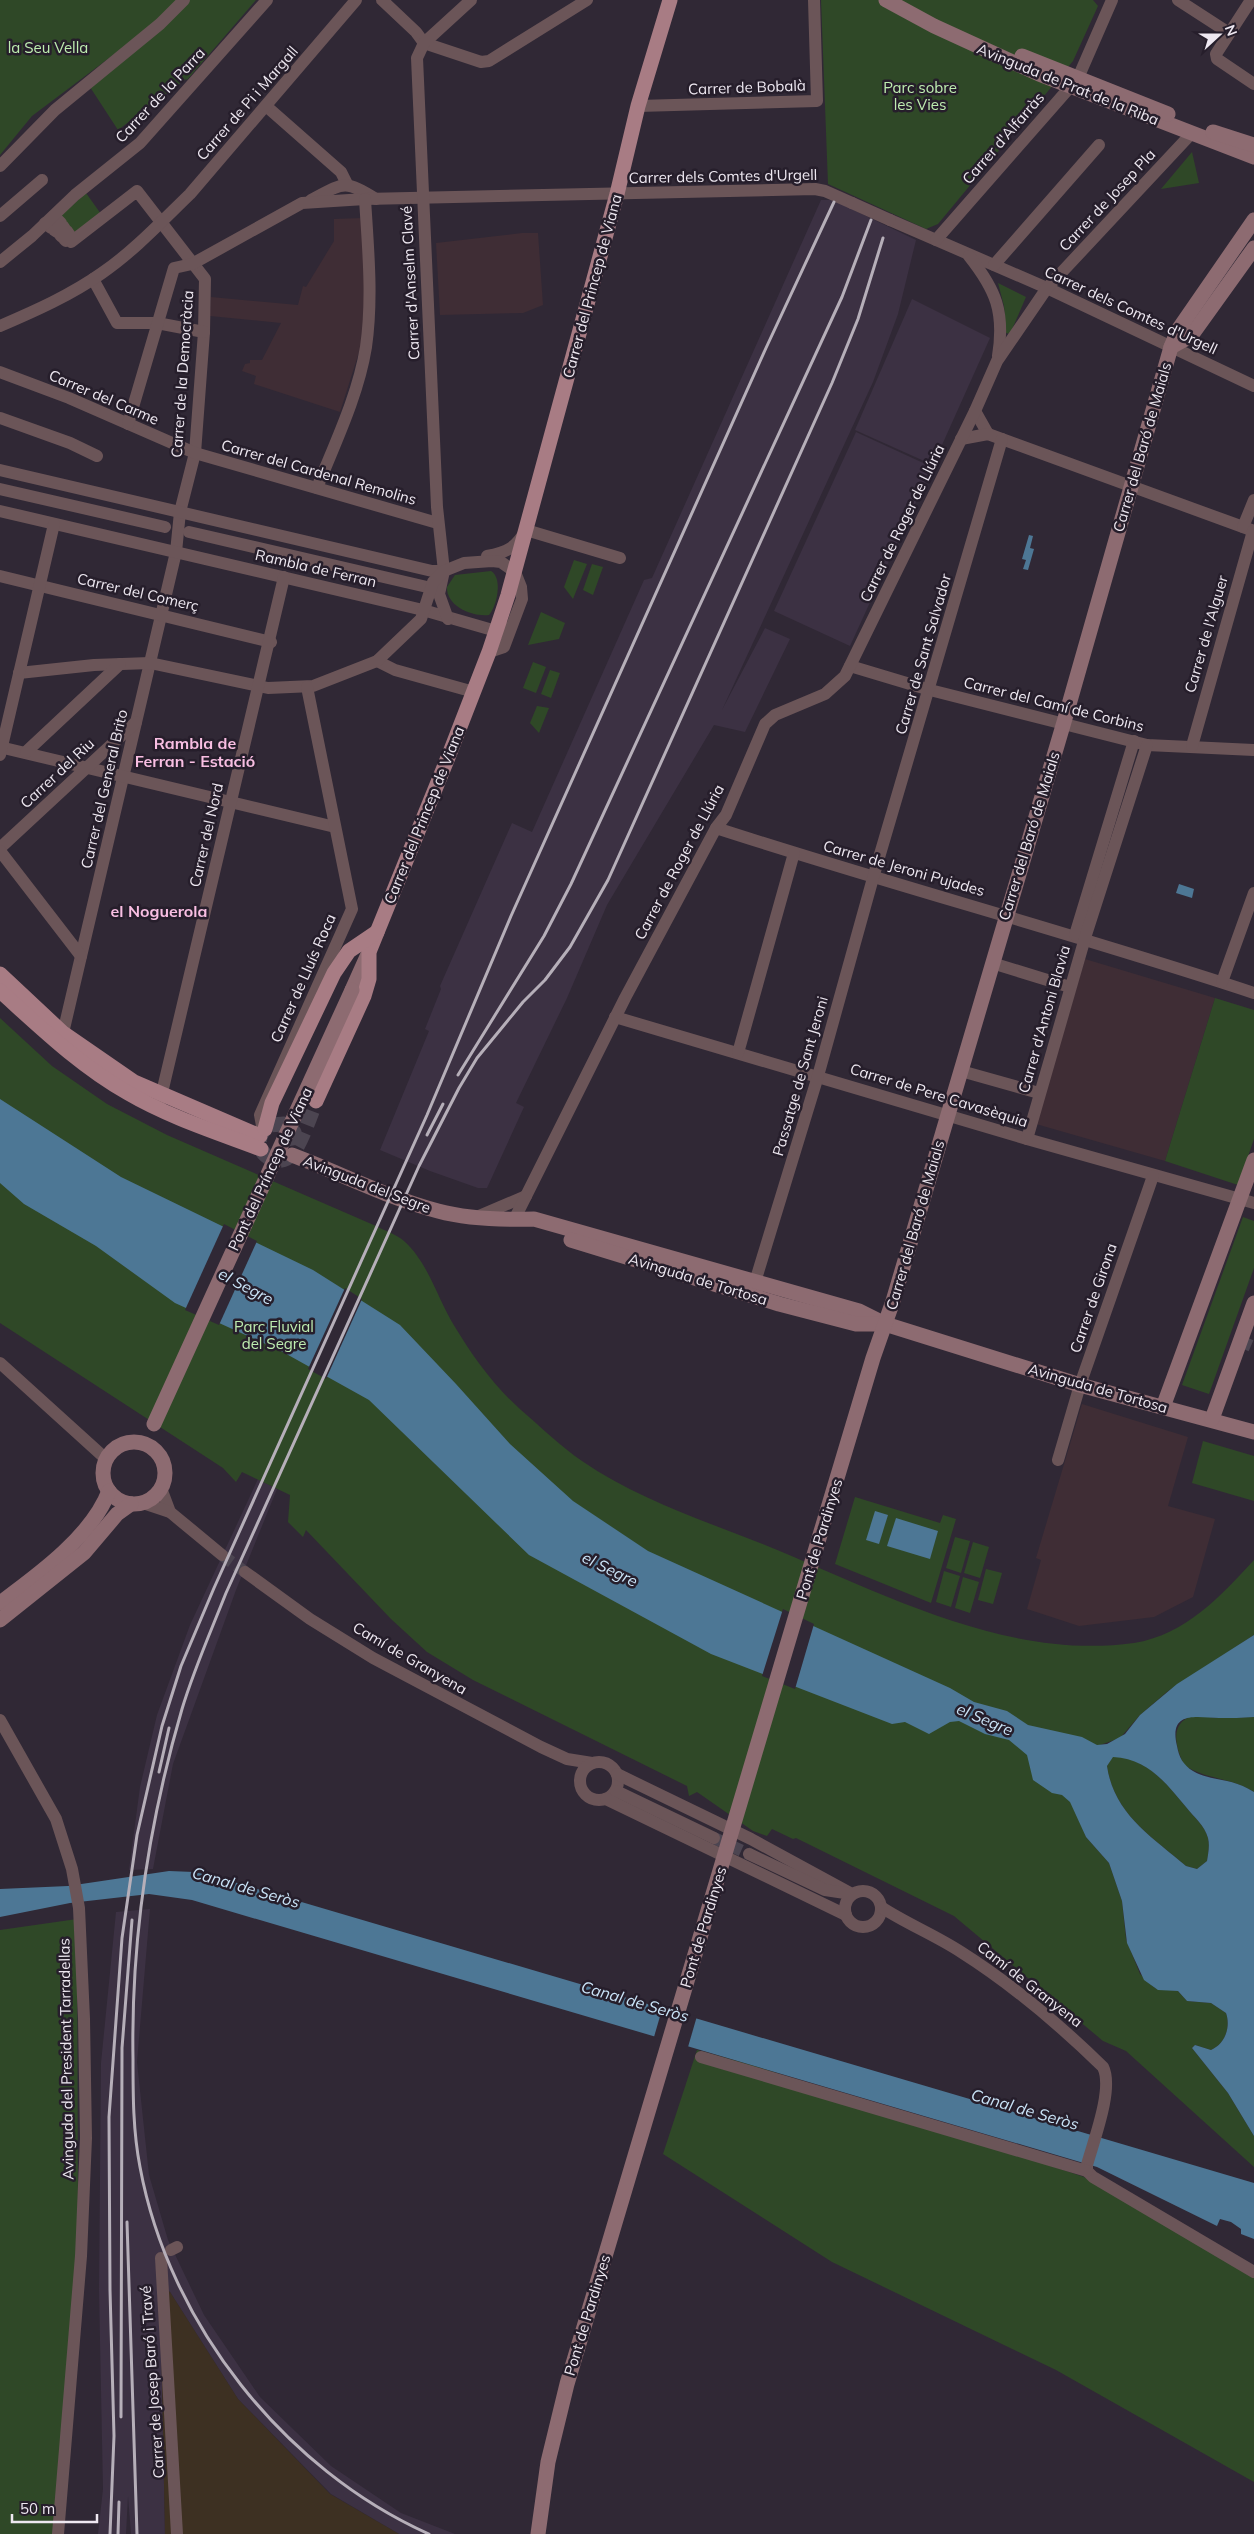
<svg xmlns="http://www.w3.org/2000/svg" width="1254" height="2534" font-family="Mulish,sans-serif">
<rect width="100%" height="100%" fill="#302835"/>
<g fill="#3c3143">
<polygon points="821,200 833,200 916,240 898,314 873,382 722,710 765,628 790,639 745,732 714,725 607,905 567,998 516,1103 524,1107 487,1188 478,1188 430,1171 380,1150 429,1031 425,1029 441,989 440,986 512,823 532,832 644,580 652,578"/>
<polygon points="912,299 990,338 933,465 855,430"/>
<polygon points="856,432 932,467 850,646 774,611"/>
<polygon points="258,1479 277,1489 236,1590 173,1764 153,1869 129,1870 140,1787 157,1715 190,1625"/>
<polygon points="150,1909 137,2062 149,2175 168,2240 204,2315 260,2397 331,2466 401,2513 455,2534 399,2534 331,2494 238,2399 170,2292 160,2287 165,2534 131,2534 128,2496 126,2534 98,2534 103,2489 99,2291 101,2063 116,1912"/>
</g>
<polygon fill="#3d3022" points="160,2286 170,2292 238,2399 330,2494 399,2534 165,2534"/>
<g fill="#3f2d35">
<polygon points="363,218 366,285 361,346 340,412 254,384 256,376 242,371 245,364 250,363 250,360 262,360 281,323 210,316 211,297 298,305 303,286 306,287 334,241 334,219"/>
<polygon points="522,233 538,233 543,305 523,313 440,315 436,243"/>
<polygon points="1085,959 1215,998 1165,1161 1036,1124"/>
<polygon points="1082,1404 1188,1437 1168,1506 1215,1519 1193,1597 1154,1617 1079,1626 1027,1609 1041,1560 1036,1558"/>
</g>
<g fill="#2f4827">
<polygon points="0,0 180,0 145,31 32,116 0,155"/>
<polygon points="189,0 256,0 187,80 186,79 118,130 90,87"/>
<polygon points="821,0 1093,0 1098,6 1073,61 938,224 926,229 828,184"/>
<polygon points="1192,152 1199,183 1161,189"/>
<polygon points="86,193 101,214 73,237 59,217"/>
<polygon points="998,283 1026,297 1010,334 1006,333 1004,306"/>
<polygon points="574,560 587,564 573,599 564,587"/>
<polygon points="592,564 603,567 593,595 583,590"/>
<path d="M491 571C503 578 497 606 489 615 472 617 446 606 447 587L455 575Z"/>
<polygon points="541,612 565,623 559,639 528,645"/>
<polygon points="533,662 546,667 536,693 523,688"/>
<polygon points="550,670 560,673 551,698 541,694"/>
<polygon points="537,706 549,708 539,733 530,723"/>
<polygon points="1215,998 1254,1010 1254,1139 1238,1185 1165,1161"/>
<path d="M0 1018 52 1066 107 1104 167 1135 376 1226C385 1231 396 1234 404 1241 428 1262 438 1300 455 1327 473 1357 495 1387 521 1410 541 1427 560 1446 582 1461 636 1498 699 1519 760 1543 877 1590 1003 1661 1134 1643 1185 1635 1221 1596 1254 1560V1635L1168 1691 1140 1715 1120 1738 1100 1745 1076 1811 1086 1837 1109 1863 1122 1901 1126 1939 1140 1974 1155 1988 1178 1991 1187 2001 1211 2003 1226 2013C1231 2027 1225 2044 1211 2050L1195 2045 1192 2048 1228 2093 1254 2136V2167L1126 2051 1103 2041 954 1916 796 1838 793 1839 772 1829 767 1836 753 1831 697 1792 689 1796 687 1786 473 1680 427 1652 391 1619 306 1530 303 1537 288 1522 290 1495 242 1472 236 1482 223 1468 0 1323Z"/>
<polygon points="1243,1217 1254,1221 1254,1268 1209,1394 1182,1385"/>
<polygon points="1203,1441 1254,1456 1254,1501 1192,1483"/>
<polygon points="855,1497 940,1523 943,1515 956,1519 931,1603 835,1564"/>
<polygon points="955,1537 970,1541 961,1573 946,1568"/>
<polygon points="973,1542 989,1547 980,1578 964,1573"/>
<polygon points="986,1569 1002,1573 993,1604 978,1600"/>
<polygon points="944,1571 960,1576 951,1607 936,1602"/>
<polygon points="963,1577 979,1582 970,1613 955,1608"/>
<path d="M1194 1715 1217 1718 1254 1717V1792C1231 1777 1206 1780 1184 1765 1175 1745 1169 1723 1194 1715Z"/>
<path d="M1113 1756C1148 1759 1165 1782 1186 1807 1194 1817 1205 1826 1208 1838 1210 1846 1208 1854 1207 1861L1197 1869 1186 1866C1151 1836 1114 1814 1107 1766Z"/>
<polygon points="77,1919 78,2207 75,2286 54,2534 0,2534 0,1930"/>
<polygon points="697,2050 755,2066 1084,2177 1254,2277 1254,2482 1056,2370 832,2262 663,2154"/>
</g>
<g fill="#4d7795" fill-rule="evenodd">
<polygon points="1029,535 1033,536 1030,548 1034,549 1028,570 1023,569 1026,560 1022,559"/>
<polygon points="1179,884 1194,889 1192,898 1176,893"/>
<path d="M0 1099 121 1177 313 1270 400 1325 456 1384 510 1444 573 1501 648 1551 950 1688 974 1702 1007 1711 1028 1725 1082 1737 1097 1745 1107 1744 1125 1734 1140 1715 1177 1684 1254 1635V1717C1242 1718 1231 1718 1219 1718 1199 1718 1168 1709 1177 1746 1179 1757 1183 1765 1193 1771 1212 1782 1231 1777 1254 1792V2136L1228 2093 1192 2048 1195 2045 1211 2050C1225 2044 1231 2027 1226 2013L1211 2003 1187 2001 1178 1991 1158 1990 1144 1980 1127 1943 1122 1901 1109 1863 1086 1837 1070 1802 1062 1795 1052 1793 1033 1780 1027 1755 1009 1740 985 1734 959 1721 950 1722 929 1734 905 1722 892 1724 711 1654 529 1555 369 1400 281 1351 175 1303 96 1246 24 1204 0 1183ZM1113 1757C1148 1759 1165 1782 1186 1807 1194 1817 1205 1826 1208 1838 1210 1846 1208 1854 1207 1861L1197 1869 1186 1866C1151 1836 1114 1814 1107 1766Z"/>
<polygon points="875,1511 888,1515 879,1544 866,1540"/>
<polygon points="896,1518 938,1531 930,1559 887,1546"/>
<polygon points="169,1871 194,1872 217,1877 1254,2183 1254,2239 1241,2234 1241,2229 1231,2222 1220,2219 1217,2226 1097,2167 192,1900 149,1894 70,1903 0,1917 0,1889 68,1886"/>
</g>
<g fill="#302835">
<polygon points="224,1224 257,1241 219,1325 185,1310"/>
<polygon points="345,1288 362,1299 326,1379 308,1369"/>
<polygon points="783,1609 814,1624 795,1689 762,1676"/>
<polygon points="663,2006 697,2016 688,2047 654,2037"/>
</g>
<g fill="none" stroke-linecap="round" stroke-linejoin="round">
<g stroke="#4c4551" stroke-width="12" stroke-dasharray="12 6" stroke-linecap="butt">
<polyline points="1240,1341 1254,1347"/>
<polyline points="222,1555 245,1572"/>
<polyline points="714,1838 749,1854"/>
</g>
<path stroke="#4c4551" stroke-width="15" stroke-dasharray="15 8" stroke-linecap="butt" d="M296 1145 294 1132 284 1124 270 1125C243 1143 274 1174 292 1154 300 1146 311 1114 316 1101"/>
<g stroke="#6b5558" stroke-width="12">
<polyline points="382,0 416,32 424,43"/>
<polyline points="1178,0 1229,33"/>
<polyline points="1251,0 1216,54 1217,59 1254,84"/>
<polyline points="424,43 481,62 489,61 587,0"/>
<polyline points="266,106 341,172 347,184"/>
<polyline points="638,106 817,101 814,0"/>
<polyline points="0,166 55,110 160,24 184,0"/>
<path d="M311 200C343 183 344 179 376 199"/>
<polyline points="0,216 42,180"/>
<polyline points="890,220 1047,288 1254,386"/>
<polyline points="45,223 51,228 58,220 61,223 54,230 57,232 63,226 65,229 60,235 62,237 67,231 69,234 64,239 66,241 69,238 71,242 137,191 205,279 204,332 195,453 180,512 176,552 63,1033"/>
<polyline points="936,240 1078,78 1112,0"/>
<path d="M969 256C996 290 1005 312 998 356"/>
<polyline points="0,262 32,236 75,195 140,143 267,0"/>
<polyline points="994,265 1099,145"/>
<polyline points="93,279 117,323 157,323 204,332"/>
<path d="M0 326C35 311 71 295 102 273 134 251 162 221 190 194L356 0"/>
<polyline points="0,372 69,398 195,453 434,522"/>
<polyline points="975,411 988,434"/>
<polyline points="0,418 70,443 97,456"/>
<polyline points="128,424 174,268 192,264 302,203 365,199 815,189 825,191 852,203"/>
<polyline points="961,439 988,434 1254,531"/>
<polyline points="0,470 432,571 444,571"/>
<path d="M317 488C335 443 358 396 366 347 373 298 368 248 365 199"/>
<polyline points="0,489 165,527"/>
<polyline points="0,511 423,610 496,631 505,628"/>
<polyline points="1243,527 1254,500"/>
<polyline points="189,532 427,587"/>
<path d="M487 556C507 552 516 548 526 530L620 558"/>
<polyline points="0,576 271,642"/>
<polyline points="448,619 439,594 444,571 437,507 417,58 424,43 471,0"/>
<polyline points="377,661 395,670 474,692"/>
<polyline points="850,666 930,690 1147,745 1254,750"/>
<polyline points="19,673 94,665 150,663 268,688 313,686 377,661 421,619 433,582 444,571 464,563 492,561 501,562 515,572 521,587 522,599 504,647 489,652"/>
<polyline points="1192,746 1253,531"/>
<polyline points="0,747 335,827"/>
<polyline points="26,752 120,664"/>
<polyline points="0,755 54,524"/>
<path d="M716 828C895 886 1076 934 1254 993"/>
<polyline points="0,848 136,722"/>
<polyline points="0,851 81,956"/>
<polyline points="1075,935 1134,741"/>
<polyline points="992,963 1070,987"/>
<polyline points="1222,982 1254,893"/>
<polyline points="615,1017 1027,1139 1254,1203"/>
<polyline points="738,1053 794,853"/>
<polyline points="961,1071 1039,1093"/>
<polyline points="160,1101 284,577"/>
<polyline points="263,1131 260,1115 352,909 307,687"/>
<polyline points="1027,1139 1085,938 1147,745"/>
<polyline points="479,1216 526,1196"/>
<polyline points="514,1220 625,998 716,828 726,815 765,724 775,715 825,694 845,676 975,411 997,361 1047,288 1191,134"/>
<polyline points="755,1282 818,1076 873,878 1002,439"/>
<polyline points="0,1363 106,1459"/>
<polyline points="1058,1460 1080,1385 1153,1176"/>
<polyline points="161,1488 170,1512"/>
<polyline points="143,1503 170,1512 222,1555"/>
<polyline points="245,1572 310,1619 373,1658 541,1747 567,1759 592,1763"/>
<polyline points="0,1720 56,1819 72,1869 79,1908 84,2019 86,2138 81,2256 58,2534"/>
<circle cx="599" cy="1781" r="19"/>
<polyline points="617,1774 751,1839 852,1894"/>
<polyline points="616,1791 714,1838"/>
<polyline points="606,1799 846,1915"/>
<polyline points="749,1854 825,1890 845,1893"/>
<circle cx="863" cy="1909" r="18"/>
<path d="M881 1907C907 1924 935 1935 961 1952 1013 1985 1059 2024 1103 2067 1114 2089 1093 2142 1087 2165V2171L1093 2177 1254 2272"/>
<polyline points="701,2057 1087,2171"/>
<polyline points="171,2250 177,2247"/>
<polyline points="161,2258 177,2534"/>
</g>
<g stroke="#8d6b71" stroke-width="15">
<polyline points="886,0 934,26 1039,74 1254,157"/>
<polyline points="1022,56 1168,114"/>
<polyline points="1213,132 1254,145"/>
<polyline points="1171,347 1191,336 1254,248"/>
<polyline points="352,990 369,952"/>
<path d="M292 1155C340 1173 388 1198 438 1211 468 1219 503 1220 534 1219L859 1311 885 1324 1080 1385 1254 1432"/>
<polyline points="571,1240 779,1304 856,1324 879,1324"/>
<polyline points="1163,1407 1254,1160"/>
<polyline points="1212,1419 1254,1303"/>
<circle cx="134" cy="1473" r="31"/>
<path d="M0 1603C38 1575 92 1536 109 1491"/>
<polyline points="0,1620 84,1553 117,1514 131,1504"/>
<polyline points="538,2534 548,2462 567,2384 811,1565 873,1358 893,1301 1064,722 1171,347 1178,330 1254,220"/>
</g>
<g stroke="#a87c84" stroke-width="15">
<polyline points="0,974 63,1033 134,1082 260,1136"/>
<path d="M0 991C40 1027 80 1066 128 1093 169 1117 216 1132 261 1149"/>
<polyline points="316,1101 364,996 369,979 369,952 449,755 489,652 508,595 617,194 638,106 670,0"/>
<polyline points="265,1129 272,1103 334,973 349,951 377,932"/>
</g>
<g stroke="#b6afb9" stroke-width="3">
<polyline points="458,1075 544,936 571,884 842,297 871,220"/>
<polyline points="427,1135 443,1104"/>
<polyline points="159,1772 169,1728"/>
<polyline points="127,2222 137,2534"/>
<polyline points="121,2417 122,2048 132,1920"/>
<polyline points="110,2534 114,2436 110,2290 109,2117 122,1938 137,1835 162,1726 181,1666 214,1588 427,1115 511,916 766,348 834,202"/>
<polyline points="118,2534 119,2502"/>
<path d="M429 2534C284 2469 169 2324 140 2167 133 2131 133 2095 133 2059 131 1942 149 1822 182 1709 194 1669 211 1631 226 1593L419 1166 459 1088 477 1058 523 1002 545 980 570 947 608 880 832 383 858 319 883 238"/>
</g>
<polyline stroke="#6b5558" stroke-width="12" points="852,203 890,220"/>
<polyline stroke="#8d6b71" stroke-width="15" points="154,1424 352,990"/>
</g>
<g text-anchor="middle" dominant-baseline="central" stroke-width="5" stroke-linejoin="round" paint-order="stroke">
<g font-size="15" fill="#beedb0" stroke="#261e2b">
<text x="48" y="47">la Seu Vella</text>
<text x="920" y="87">Parc sobre<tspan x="920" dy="17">les Vies</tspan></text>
<text x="274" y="1326">Parc Fluvial<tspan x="274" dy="17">del Segre</tspan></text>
</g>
<g font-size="15" fill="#eee8f1" stroke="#261e2b">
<text transform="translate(1068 84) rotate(22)">Avinguda de Prat de la Riba</text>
<text transform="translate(747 87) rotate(-2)">Carrer de Bobalà</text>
<text transform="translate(160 95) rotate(-47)">Carrer de la Parra</text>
<text transform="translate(247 103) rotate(-49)">Carrer de Pi i Margall</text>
<text transform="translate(1003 138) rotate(-49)">Carrer d'Alfarràs</text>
<text transform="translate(723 176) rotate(-1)">Carrer dels Comtes d'Urgell</text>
<text transform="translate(1107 200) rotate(-47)">Carrer de Josep Pla</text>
<text transform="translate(410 283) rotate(-93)">Carrer d'Anselm Clavé</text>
<text transform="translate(592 286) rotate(-75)">Carrer del Princep de Viana</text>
<text transform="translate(1131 310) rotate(25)">Carrer dels Comtes d'Urgell</text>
<text transform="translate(182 374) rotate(-86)">Carrer de la Democràcia</text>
<text transform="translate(104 397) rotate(23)">Carrer del Carme</text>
<text transform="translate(1142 447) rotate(-74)">Carrer del Baró de Maials</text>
<text transform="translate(319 472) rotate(16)">Carrer del Cardenal Remolins</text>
<text transform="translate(902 523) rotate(-64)">Carrer de Roger de Llúria</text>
<text transform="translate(316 568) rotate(13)">Rambla de Ferran</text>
<text transform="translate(138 592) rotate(13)">Carrer del Comerç</text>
<text transform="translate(1206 634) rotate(-74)">Carrer de l'Alguer</text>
<text transform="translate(923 654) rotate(-74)">Carrer de Sant Salvador</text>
<text transform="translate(1054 704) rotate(14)">Carrer del Camí de Corbins</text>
<text transform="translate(57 773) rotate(-43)">Carrer del Riu</text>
<text transform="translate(104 789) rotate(-77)">Carrer del General Brito</text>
<text transform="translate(424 815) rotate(-68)">Carrer del Princep de Viana</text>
<text transform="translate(206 835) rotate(-77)">Carrer del Nord</text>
<text transform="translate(1029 836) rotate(-73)">Carrer del Baró de Maials</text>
<text transform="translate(679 862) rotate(-62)">Carrer de Roger de Llúria</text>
<text transform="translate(904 868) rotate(16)">Carrer de Jeroni Pujades</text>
<text transform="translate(303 978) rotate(-66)">Carrer de Lluís Roca</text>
<text transform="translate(1044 1019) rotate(-74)">Carrer d'Antoni Blavia</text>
<text transform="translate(800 1076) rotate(-74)">Passatge de Sant Jeroni</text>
<text transform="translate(939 1095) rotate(17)">Carrer de Pere Cavasèquia</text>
<text transform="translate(270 1169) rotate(-65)">Pont del Príncep de Viana</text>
<text transform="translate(367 1184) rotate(21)">Avinguda del Segre</text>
<text transform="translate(915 1225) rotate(-74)">Carrer del Baró de Maials</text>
<text transform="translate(698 1279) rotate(17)">Avinguda de Tortosa</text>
<text transform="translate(1093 1298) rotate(-71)">Carrer de Girona</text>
<text transform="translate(1098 1388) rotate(16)">Avinguda de Tortosa</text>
<text transform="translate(819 1539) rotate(-73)">Pont de Pardinyes</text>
<text transform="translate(410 1658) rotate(30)">Camí de Granyena</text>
<text transform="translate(703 1927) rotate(-73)">Pont de Pardinyes</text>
<text transform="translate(1030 1984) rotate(38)">Camí de Granyena</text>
<text transform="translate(66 2059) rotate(-91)">Avinguda del President Tarradellas</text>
<text transform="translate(587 2315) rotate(-73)">Pont de Pardinyes</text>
<text transform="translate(152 2382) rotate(-94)">Carrer de Josep Baró i Travé</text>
</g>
<g font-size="16" font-weight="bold" fill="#f8bee2" stroke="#261e2b">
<text x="195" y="743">Rambla de<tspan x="195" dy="18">Ferran - Estació</tspan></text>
<text x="159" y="911">el Noguerola</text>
</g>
<g font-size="16" font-style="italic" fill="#cae4f8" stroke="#261e2b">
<text transform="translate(246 1286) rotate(28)">el Segre</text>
<text transform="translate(610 1569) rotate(26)">el Segre</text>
<text transform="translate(985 1719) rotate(23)">el Segre</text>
<text transform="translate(246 1887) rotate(16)">Canal de Seròs</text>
<text transform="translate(635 2001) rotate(16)">Canal de Seròs</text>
<text transform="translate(1025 2109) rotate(16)">Canal de Seròs</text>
</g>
</g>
<g transform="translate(1219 35) rotate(69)" stroke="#261e2b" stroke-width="4" paint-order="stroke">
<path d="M0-4L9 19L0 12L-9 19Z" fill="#eee8f1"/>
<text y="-8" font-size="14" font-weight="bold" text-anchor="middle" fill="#eee8f1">N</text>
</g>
<path d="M12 2514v8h85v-8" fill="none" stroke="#eee8f1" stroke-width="2.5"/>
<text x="20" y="2514" font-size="15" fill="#eee8f1" stroke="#261e2b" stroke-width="4" paint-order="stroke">50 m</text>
</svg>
